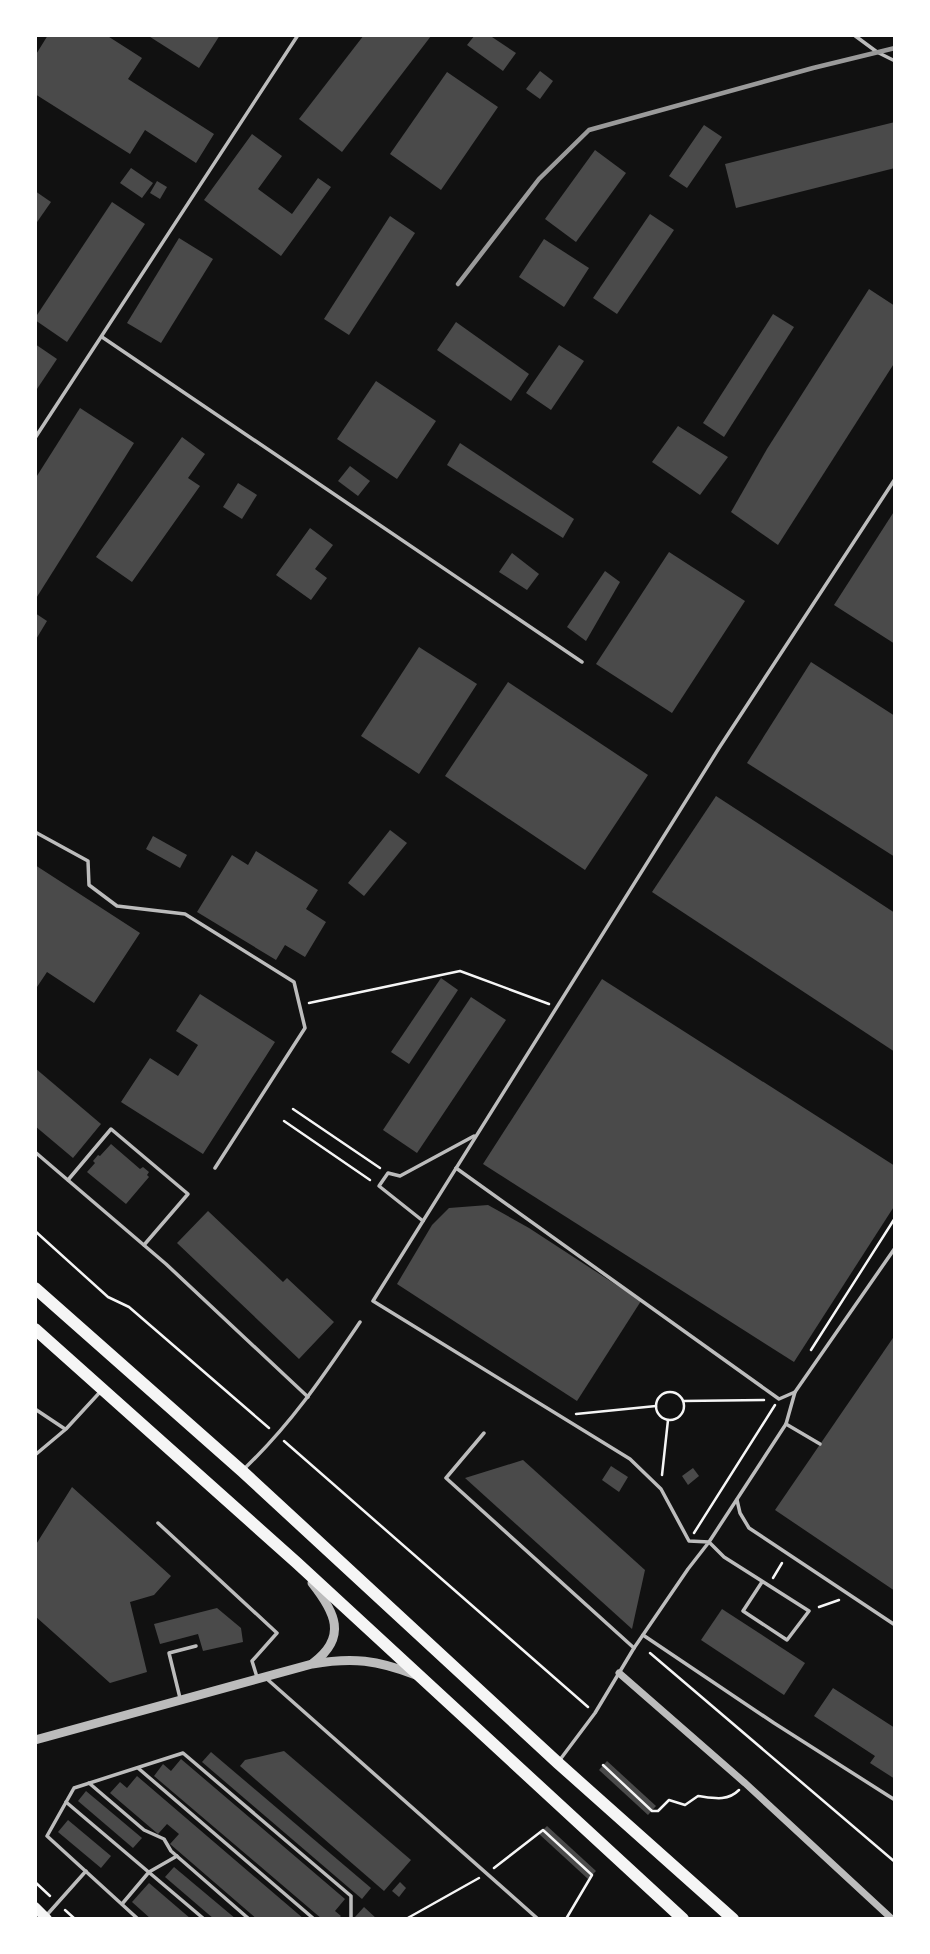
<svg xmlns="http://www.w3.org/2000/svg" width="930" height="1954" font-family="'Source Sans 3',sans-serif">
<rect width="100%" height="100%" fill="#111"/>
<g fill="#4a4a4a">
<polygon points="48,35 106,35 142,58 128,79 214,134 196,163 145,130 130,154 35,94 35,56"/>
<polygon points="147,35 220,35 199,68"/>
<polygon points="364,35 431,36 342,152 299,119"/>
<polygon points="475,35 489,35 516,53 503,71 467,45"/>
<polygon points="540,71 553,81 540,99 526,89"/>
<polygon points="447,72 498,107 441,190 390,154"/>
<polygon points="895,122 895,168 736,208 725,164"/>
<polygon points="704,125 722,137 687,188 669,176"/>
<polygon points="252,134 282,156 258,189 292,214 318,178 331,187 281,256 204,200"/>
<polygon points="595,150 626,173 576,242 545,219"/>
<polygon points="131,168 153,183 142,198 120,183"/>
<polygon points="157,181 167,187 160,199 150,193"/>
<polygon points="35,191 51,202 35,225"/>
<polygon points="112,202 145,224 67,342 35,320 35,318"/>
<polygon points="650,214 674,230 617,314 593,298"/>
<polygon points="390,216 415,233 349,335 324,319"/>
<polygon points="179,238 213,259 161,343 127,323"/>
<polygon points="544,239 589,268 564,307 519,277"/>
<polygon points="869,289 895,306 895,362 778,545 731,512 767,449"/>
<polygon points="773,314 794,327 724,437 703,423"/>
<polygon points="456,322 529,374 511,401 437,350"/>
<polygon points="35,344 57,359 35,392"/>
<polygon points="559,345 584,361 551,410 526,393"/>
<polygon points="376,381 436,421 397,479 337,439"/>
<polygon points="80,408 134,443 35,600 35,479"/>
<polygon points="678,426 728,457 700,495 652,462"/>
<polygon points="182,437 205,454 188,478 200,486 132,582 96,557"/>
<polygon points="460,443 574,519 563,538 447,465"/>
<polygon points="350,466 370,481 358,496 338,481"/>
<polygon points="238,483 257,495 242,519 223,507"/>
<polygon points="895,510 895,644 834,605"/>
<polygon points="310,528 333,545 315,569 327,578 311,600 276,575"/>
<polygon points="669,552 745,601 672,713 596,664"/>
<polygon points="512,553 539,574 527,590 499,572"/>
<polygon points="605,571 620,582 586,641 567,627"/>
<polygon points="35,613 47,621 35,641"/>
<polygon points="419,647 477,684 419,774 361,736"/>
<polygon points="811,662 895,716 895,857 747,763"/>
<polygon points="508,682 648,775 585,870 445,776"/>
<polygon points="716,796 895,913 895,1052 652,892"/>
<polygon points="390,830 407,843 364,896 348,883"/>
<polygon points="153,836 187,855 180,868 146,849"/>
<polygon points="256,851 318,890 306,909 326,922 305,957 285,945 276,960 197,912 232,855 248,865"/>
<polygon points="35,865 140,933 94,1003 47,972 35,990"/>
<polygon points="441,978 458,990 409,1064 391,1052"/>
<polygon points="602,979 895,1166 895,1205 794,1362 483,1164"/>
<polygon points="200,994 275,1042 203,1154 121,1102 150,1058 178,1076 198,1045 176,1031"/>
<polygon points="471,997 506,1020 417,1153 383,1130"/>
<polygon points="35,1068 101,1124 73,1158 35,1126"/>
<polygon points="111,1144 140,1169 143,1167 149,1172 147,1175 149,1177 126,1204 87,1172 95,1163 93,1161 98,1155 100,1156"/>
<polygon points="488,1205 529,1228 641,1301 577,1401 397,1284 432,1225 449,1208"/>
<polygon points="208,1211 283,1282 287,1278 334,1322 299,1359 177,1243"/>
<polygon points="895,1335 895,1591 775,1510"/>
<polygon points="523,1460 645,1570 632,1629 465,1478"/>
<polygon points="611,1466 628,1477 619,1492 602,1480"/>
<polygon points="693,1468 699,1476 688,1485 682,1476"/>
<polygon points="72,1487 171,1576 154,1595 130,1602 147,1672 110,1683 35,1616 35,1546"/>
<polygon points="217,1608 241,1628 243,1642 203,1651 198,1634 160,1644 154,1624"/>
<polygon points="722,1609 805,1663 784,1695 701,1640"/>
<polygon points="833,1688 895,1728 895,1779 870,1763 875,1756 814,1716"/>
<polygon points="284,1751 411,1860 384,1891 240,1766 245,1760"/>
<polygon points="211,1752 371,1888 362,1899 202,1762"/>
<polygon points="181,1759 345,1899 335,1911 341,1916 338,1919 322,1919 154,1776 163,1764 171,1771"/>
<polygon points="607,1761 656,1806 648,1815 599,1770"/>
<polygon points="137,1776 304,1919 257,1919 170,1844 179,1834 167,1824 158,1834 110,1793 120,1782 127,1788"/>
<polygon points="86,1791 142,1838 133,1848 78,1801"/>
<polygon points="68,1820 111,1856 101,1868 58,1832"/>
<polygon points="547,1826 596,1871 588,1879 539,1834"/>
<polygon points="174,1867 236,1919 214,1919 165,1877"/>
<polygon points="400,1882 406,1888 399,1897 392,1891"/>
<polygon points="149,1883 191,1919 151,1919 132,1902"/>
<polygon points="364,1907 377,1919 357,1919 355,1917"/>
</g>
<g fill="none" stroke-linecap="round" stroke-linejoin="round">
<g stroke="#f5f5f5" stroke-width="2.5">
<polyline points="309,1003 460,971 549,1004"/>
<polyline points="293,1109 380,1168"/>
<polyline points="284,1121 370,1180"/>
<polyline points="35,1231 108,1297 129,1307 269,1428"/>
<polyline points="811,1350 895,1218"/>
<circle cx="670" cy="1406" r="14"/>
<polyline points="683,1401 764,1400"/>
<polyline points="576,1414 656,1406"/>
<polyline points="284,1441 588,1707"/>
<polyline points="662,1475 668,1420"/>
<polyline points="694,1533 775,1405"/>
<polyline points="773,1578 782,1563"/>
<polyline points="819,1607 839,1600"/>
<polyline points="650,1653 895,1862"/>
<path d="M603 1765 652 1811H658L669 1800 685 1805 698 1796C713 1798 727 1802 739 1790"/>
<polyline points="494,1868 543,1830 592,1875 566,1919"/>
<polyline points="35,1882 50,1896"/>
<polyline points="65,1910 75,1919"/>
<polyline points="406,1919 479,1878"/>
</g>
<g stroke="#bcbcbc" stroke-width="3.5">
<polyline points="854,35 877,52 895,61"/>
<polyline points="102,337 582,662"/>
<polyline points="35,438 298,35"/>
<polyline points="35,832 88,861 89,885 117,906 185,914 294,982 305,1028 215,1168"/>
<polyline points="35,1152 166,1264 308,1397"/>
<polyline points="456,1168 779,1399 795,1392"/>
<polyline points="68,1180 111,1129 188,1194 144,1245"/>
<polyline points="423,1221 379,1186 388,1173 400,1176 474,1136"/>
<polyline points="35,1409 65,1429"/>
<polyline points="786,1424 820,1444"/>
<polyline points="484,1433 446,1478 634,1648"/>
<polyline points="35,1455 66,1429 101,1391"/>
<path d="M245 1468C292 1423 324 1375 360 1322"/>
<polyline points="737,1500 740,1513 749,1528 895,1625"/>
<polyline points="158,1523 277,1633 252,1661 257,1677"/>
<polyline points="762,1582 743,1611 787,1640 809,1611 724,1557 709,1542 786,1424 795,1392 895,1248"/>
<polyline points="643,1635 774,1723 895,1800"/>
<polyline points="267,1679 538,1919"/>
<polyline points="180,1698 169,1653 196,1646"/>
<polyline points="559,1761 595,1713 634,1648 688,1569 709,1542 689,1541 661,1489 630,1459 373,1301 719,748 895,479"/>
<polyline points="138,1768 314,1919"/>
<polyline points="89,1783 144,1830 164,1839 171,1851 249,1919"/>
<polyline points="66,1802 204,1919"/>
<polyline points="122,1904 149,1872 177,1856"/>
<polyline points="45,1917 86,1871"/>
<polyline points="138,1919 47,1836 74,1788 183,1753 351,1896 351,1919"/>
</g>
<polyline stroke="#bcbcbc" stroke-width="7" points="619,1673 745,1783 892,1919"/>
<g stroke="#bcbcbc" stroke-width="9">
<path d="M312 1583C335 1612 348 1637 313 1663"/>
<path d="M35 1740 312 1664C353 1657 377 1660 416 1675"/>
</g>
<polyline stroke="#f5f5f5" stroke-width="10" points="35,1907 47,1919"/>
<g stroke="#f5f5f5" stroke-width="12">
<polyline points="35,1288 242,1471 558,1763 733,1919"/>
<polyline points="35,1329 297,1563 683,1919"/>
</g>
<polyline stroke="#9a9a9a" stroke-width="4.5" points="458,284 539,179 589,130 813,68 895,48"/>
</g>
<rect width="930" height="1954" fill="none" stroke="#ffffff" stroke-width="74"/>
</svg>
